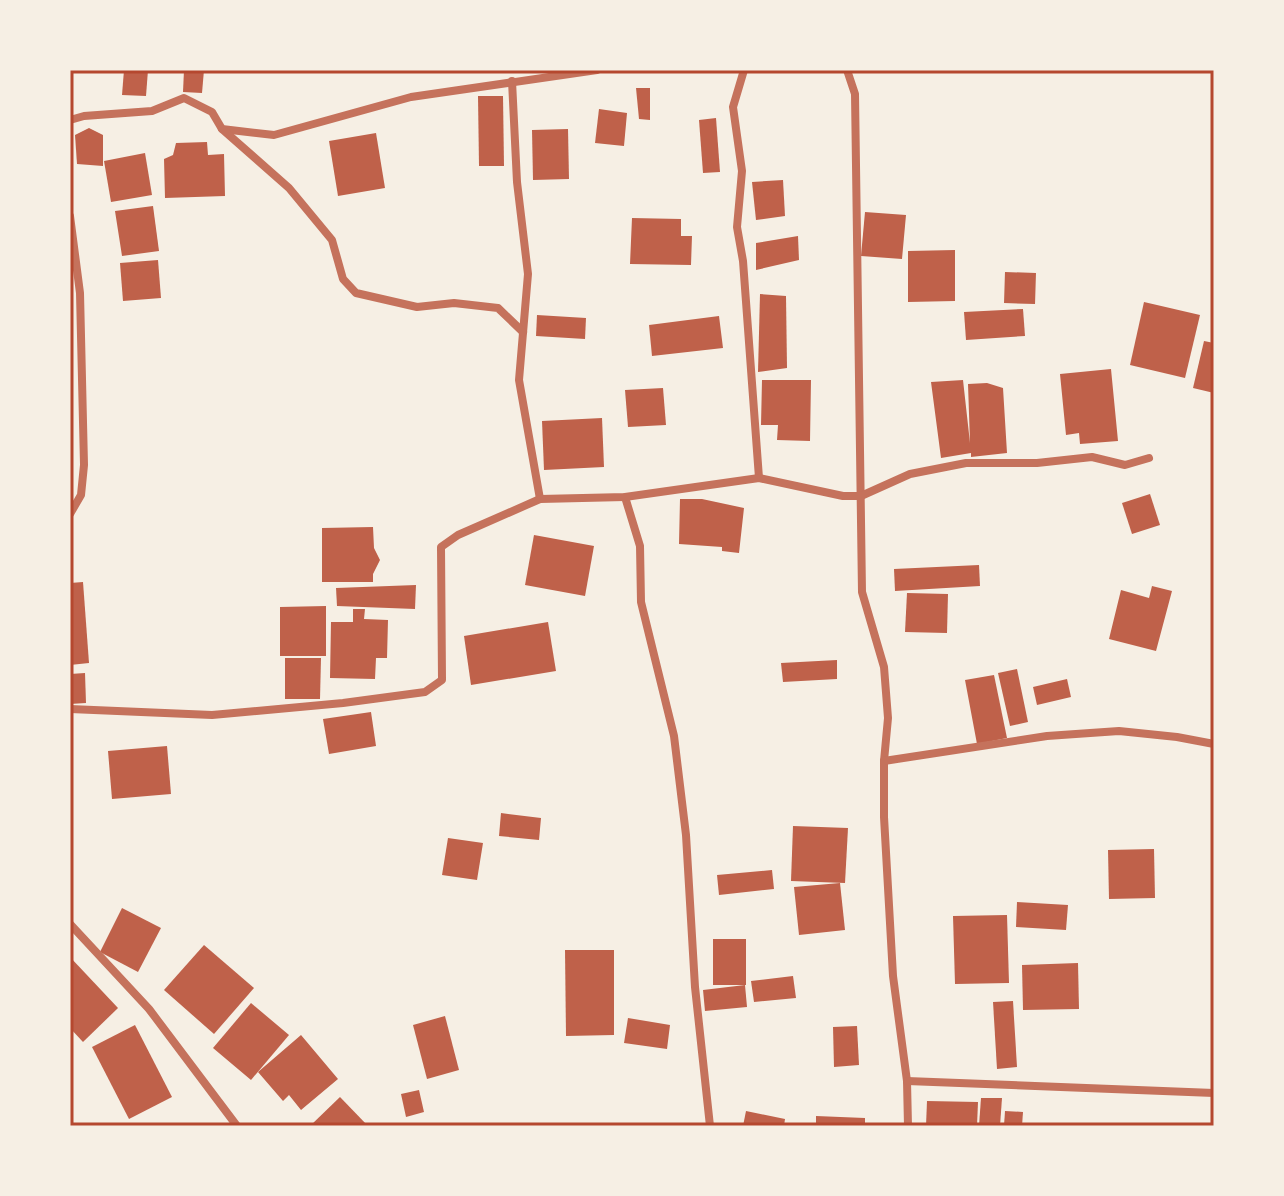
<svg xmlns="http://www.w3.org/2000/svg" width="1284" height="1196" font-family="'IBM Plex Serif',serif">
<rect width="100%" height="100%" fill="#f6efe4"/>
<g fill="#bf614a">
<polygon points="124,70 148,70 146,96 122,95"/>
<polygon points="184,70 204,70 202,93 183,92"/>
<polygon points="636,88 650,88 650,120 639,119"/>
<polygon points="478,96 503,96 504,166 479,166"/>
<polygon points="599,109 627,113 624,146 595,143"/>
<polygon points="716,118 720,172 703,173 699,120"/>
<polygon points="89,128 103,135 103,166 77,164 75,135"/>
<polygon points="568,129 569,179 533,180 532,130"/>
<polygon points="376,133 385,188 338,196 329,141"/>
<polygon points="207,142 208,155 224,154 225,196 165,198 164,159 173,155 176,143"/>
<polygon points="145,153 152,195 111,202 104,161"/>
<polygon points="783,180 785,216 756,220 752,182"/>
<polygon points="153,206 159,251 122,256 115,211"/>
<polygon points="865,212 906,215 902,259 861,256"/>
<polygon points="632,218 681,219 681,236 692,236 691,265 630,264"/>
<polygon points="798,236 799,260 756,270 756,243"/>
<polygon points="955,250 955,301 908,302 908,251"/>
<polygon points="158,260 161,298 123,301 120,263"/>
<polygon points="1005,272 1036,273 1035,304 1004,303"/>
<polygon points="760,294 786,296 787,368 758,372"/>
<polygon points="1144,302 1200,315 1185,378 1130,365"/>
<polygon points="1023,309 1025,336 966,340 964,312"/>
<polygon points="537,315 586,318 585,339 536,336"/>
<polygon points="719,316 723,348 652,356 649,325"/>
<polygon points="1204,341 1214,343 1214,393 1193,388"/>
<polygon points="1111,369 1118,441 1080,444 1079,433 1066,435 1060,374"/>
<polygon points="762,380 811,380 810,441 777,440 778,425 761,425"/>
<polygon points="963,380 970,443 968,384 987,383 1003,388 1007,453 971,457 971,453 941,458 931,382"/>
<polygon points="663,388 666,425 628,427 625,390"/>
<polygon points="602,418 604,467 544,470 542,421"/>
<polygon points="1150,494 1160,525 1132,534 1122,503"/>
<polygon points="680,499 702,499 744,508 739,553 722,551 722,547 679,544"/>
<polygon points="373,527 374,548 380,560 373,574 373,582 322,582 322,528"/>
<polygon points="534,535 594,546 585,596 525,585"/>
<polygon points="979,565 980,586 895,591 894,569"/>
<polygon points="83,582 89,663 70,665 70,583"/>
<polygon points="416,585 415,609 337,606 336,588"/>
<polygon points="1152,586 1172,591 1156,651 1109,639 1121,590 1149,598"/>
<polygon points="907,593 948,594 947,633 905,632"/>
<polygon points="326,606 326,656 280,656 280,607"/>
<polygon points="353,609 365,609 364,619 388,620 387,658 376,658 375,679 330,678 331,622 353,622"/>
<polygon points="548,622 556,671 471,685 464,636"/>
<polygon points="285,658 321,658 320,699 285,699"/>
<polygon points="837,660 837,679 783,682 781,663"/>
<polygon points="1017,669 1028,722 1010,726 998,673"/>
<polygon points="85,673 86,703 70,704 70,674"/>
<polygon points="994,675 1007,738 977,744 965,680"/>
<polygon points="1067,679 1071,697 1037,705 1033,687"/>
<polygon points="371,712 376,746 329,754 323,719"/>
<polygon points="167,746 171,794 112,799 108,751"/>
<polygon points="501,813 541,818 539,840 499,836"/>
<polygon points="793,826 848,828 845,883 791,881"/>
<polygon points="448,838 483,843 477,880 442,875"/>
<polygon points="1154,849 1155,898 1109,899 1108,850"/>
<polygon points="772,870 774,889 719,895 717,875"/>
<polygon points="840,883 845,930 799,935 794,887"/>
<polygon points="1017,902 1068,905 1066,930 1016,927"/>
<polygon points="122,908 161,928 138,972 100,952"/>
<polygon points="1007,915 1009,983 955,984 953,916"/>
<rect x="713" y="939" width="33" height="46"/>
<polygon points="204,945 254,988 214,1034 164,990"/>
<polygon points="565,950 614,950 614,1035 566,1036"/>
<polygon points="70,957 118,1008 83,1042 70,1028"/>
<polygon points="1078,963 1079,1009 1023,1010 1022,965"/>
<polygon points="793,976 796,998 754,1002 751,981"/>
<polygon points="745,985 747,1007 705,1011 703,990"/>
<polygon points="1013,1001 1017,1067 997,1069 993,1002"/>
<polygon points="251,1003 289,1035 251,1080 213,1048"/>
<polygon points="445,1016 459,1070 427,1079 413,1025"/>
<polygon points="628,1018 670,1025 667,1049 624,1043"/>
<polygon points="135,1025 172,1097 129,1119 92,1047"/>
<polygon points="857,1026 859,1065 834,1067 833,1027"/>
<polygon points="301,1035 338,1079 301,1110 289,1095 283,1101 258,1072"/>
<polygon points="419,1090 424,1112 406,1117 401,1094"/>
<polygon points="340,1097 368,1126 310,1126"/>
<polygon points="981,1098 1002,1098 1000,1126 979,1126"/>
<polygon points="927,1101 978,1102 977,1126 926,1126"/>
<polygon points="746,1111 785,1119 784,1126 743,1126"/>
<polygon points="1005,1111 1023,1112 1022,1126 1004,1126"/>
<polygon points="816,1116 865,1118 865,1126 816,1126"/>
</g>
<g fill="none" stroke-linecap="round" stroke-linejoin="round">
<g stroke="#c5725c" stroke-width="8">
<polyline points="744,70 733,107 742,171 737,227 743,261 759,478"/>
<polyline points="847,70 855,94 862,592 884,667 888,718 884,761 884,817 893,976 907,1081 908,1126"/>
<polyline points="512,81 517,182 528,274 519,380 540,499"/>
<polyline points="70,120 84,116 152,111 184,98 212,112 222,129 274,135 411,97 597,70"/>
<polyline points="222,129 289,188 332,240 343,279 356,293 417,307 454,303 498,308 523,332"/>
<polyline points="70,216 80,293 84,465 81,495 70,514"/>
<polyline points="625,497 640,546 641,602 674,736 686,835 695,987 710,1126"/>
<polyline points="70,709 212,715 343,703 425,692 442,680 441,547 458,535 540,499 625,497 759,478 843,496 861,496 910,474 966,463 1037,463 1092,457 1125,465 1149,458"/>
<polyline points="884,761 1047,736 1119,731 1177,737 1214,744"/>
<polyline points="70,924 149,1009 237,1126"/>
<polyline points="907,1081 1214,1093"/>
</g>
</g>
<rect width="1284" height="1196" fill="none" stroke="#f6efe4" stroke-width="144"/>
<rect x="72" y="72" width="1140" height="1052" fill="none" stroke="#b5482f" stroke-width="3"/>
</svg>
